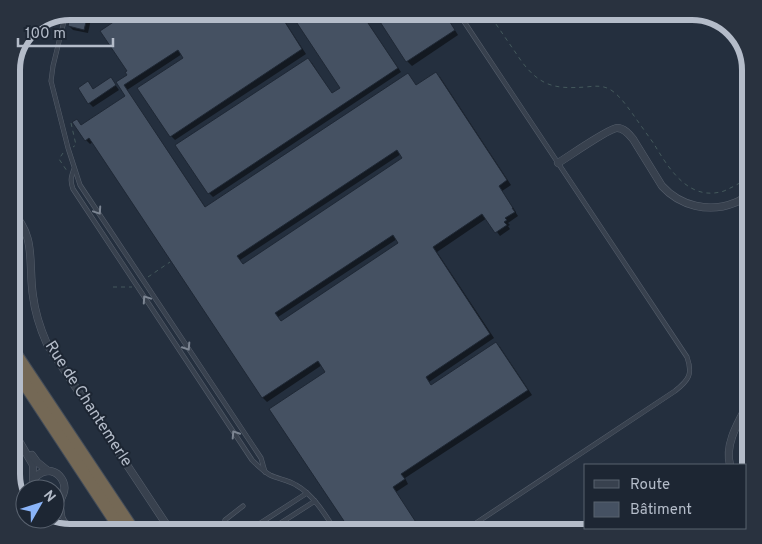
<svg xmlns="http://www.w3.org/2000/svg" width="762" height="544" font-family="Overpass,sans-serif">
<rect width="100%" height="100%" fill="#242f3e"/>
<g fill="#0007" fill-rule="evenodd">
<path d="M278 11 306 54 175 140 171 136 185 58 182 54 127 90 206 208 416 86 435 73 440 77 511 185 502 191 516 212V213L518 216 508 223 510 225 508 226 510 229 500 236 487 218 437 252 494 338 429 382 431 386 496 343 500 347 532 395 405 478 408 484 396 492 423 533H354L327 372 322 365 267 402 263 398 93 142 90 144 86 140 82 126 127 96 118 82 128 75V71L102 31ZM401 154 404 159 243 265 240 260ZM397 239 400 244 281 322 278 317Z"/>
<polygon points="291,11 360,11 401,72 213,197 209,193 308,59 312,63 332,94 341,88"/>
<polygon points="374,11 443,11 458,35 412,66 407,61"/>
<polygon points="87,15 91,19 88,33 73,30 69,26"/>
<polygon points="88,83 94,90 114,83 119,90 93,107 89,103"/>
</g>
<g fill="#455162" stroke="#1f2835" fill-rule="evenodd">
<polygon points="71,11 88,14 84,30 68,26"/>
<path d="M130 11H278L302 49 170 137 137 88 183 58 178 50 124 85 205 207 408 73 416 85 436 72 507 180 499 186 513 208H512L515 212 505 218 507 220 504 222 507 225 495 233 482 214 433 247 490 334 426 377 431 385 496 342 528 390 401 474 405 479 393 487 423 533H352L269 409 325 372 318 361 262 398 89 138 85 141 72 122 77 119 81 125 125 96 116 82 127 75 125 72 127 71 100 31ZM397 150 402 158 243 264 237 256ZM393 235 398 243 281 321 275 313Z"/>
<polygon points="289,11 360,11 398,68 208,194 175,145 308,58 332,93 340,88"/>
<polygon points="373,11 443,11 455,30 406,62"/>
<polygon points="111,77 116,85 88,104 78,88 88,81 93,89"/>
</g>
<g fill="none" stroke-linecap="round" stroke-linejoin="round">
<defs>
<g id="service">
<path d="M457 11 687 357C693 374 689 380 675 391L461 533"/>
<polyline points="66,13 53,66 51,81 68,148 80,185 261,458 265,472"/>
<path d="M74 169C71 177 70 181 73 189L252 460C257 465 263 471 270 475 278 479 288 480 296 485 314 495 326 516 337 533"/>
<polyline points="55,511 63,518 73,533"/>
<polyline points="63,518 61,504 63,498"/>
<polyline points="223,533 225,520 243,506"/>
<polyline points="245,533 307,493"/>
<polyline points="265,533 315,501"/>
</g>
<g id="minor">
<path d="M558 163C568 157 609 128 617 128 624 128 629 134 633 139L662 186C680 206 709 213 734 203 740 201 745 197 751 194"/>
<path d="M11 211C37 236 28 264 33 296 35 313 40 328 47 344L172 533"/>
<polyline points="11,427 33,465 33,480"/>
<polyline points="32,455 37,462 48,471"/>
<path d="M730 465C724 442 741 418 751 398"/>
<path d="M32 489C32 483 33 478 38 475 56 460 77 490 55 503"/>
</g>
<g id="motorway">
<polyline points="11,347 135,533"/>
<polyline points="11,363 123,533"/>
</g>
</defs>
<use href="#service" stroke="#565f6c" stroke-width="5"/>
<use href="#minor" stroke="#565f6c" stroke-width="8"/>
<use href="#motorway" stroke="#434c59" stroke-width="14"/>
<g stroke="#44595c" stroke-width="1" stroke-dasharray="4 4" stroke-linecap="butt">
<path d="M487 11 522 62C541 87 556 89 586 87 595 86 603 85 611 90 620 96 626 105 632 113 639 123 647 134 654 144 669 169 689 202 724 191 733 187 742 182 751 176"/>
<polyline points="71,123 76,145 73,147"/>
<polyline points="63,153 59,159 67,171"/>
<polyline points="148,277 170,262"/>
<polyline points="113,287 132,287"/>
</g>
<use href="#service" stroke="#38414e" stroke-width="4"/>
<use href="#minor" stroke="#38414e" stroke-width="7"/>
<use href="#motorway" stroke="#746855" stroke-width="12"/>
</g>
<defs><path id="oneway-chevron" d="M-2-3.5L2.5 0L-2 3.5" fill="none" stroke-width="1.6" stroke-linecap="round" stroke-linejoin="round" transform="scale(1.25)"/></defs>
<g stroke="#7c8592">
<use href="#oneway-chevron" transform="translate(98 211) rotate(56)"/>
<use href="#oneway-chevron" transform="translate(146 299) rotate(-124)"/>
<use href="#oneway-chevron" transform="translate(187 347) rotate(57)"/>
<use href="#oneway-chevron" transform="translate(235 434) rotate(-123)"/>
</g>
<g text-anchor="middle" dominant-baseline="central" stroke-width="4" stroke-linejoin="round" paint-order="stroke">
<g font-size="16" fill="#b4bcc9" stroke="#1d2633">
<text transform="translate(88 404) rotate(57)">Rue de Chantemerle</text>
</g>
</g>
<path d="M0 0H762V544H0ZM70 20H692A50 50 0 0 1 742 70V474A50 50 0 0 1 692 524H70A50 50 0 0 1 20 474V70A50 50 0 0 1 70 20Z" fill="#29323f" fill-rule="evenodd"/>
<path fill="none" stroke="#b4bcc9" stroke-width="6" d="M70 20H692A50 50 0 0 1 742 70V474A50 50 0 0 1 692 524H70A50 50 0 0 1 20 474V70A50 50 0 0 1 70 20Z"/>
<rect x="584" y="464" width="162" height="65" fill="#1d2633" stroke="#59626f"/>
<rect x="594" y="480" width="25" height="8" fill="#38414e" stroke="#59626f"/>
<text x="630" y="489" font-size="15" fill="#b4bcc9">Route</text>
<rect x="594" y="502" width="25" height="15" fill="#455162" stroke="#59626f"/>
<text x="630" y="514" font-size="15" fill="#b4bcc9">Bâtiment</text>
<g transform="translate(40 504) rotate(51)"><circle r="24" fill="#1d2633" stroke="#59626f"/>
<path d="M0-4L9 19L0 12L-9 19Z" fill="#8ab4f8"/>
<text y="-8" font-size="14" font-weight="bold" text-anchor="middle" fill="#b4bcc9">N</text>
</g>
<path d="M18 38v8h95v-8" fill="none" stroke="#b4bcc9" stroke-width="2.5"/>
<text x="25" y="38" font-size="15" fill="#b4bcc9" stroke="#1d2633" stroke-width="4" paint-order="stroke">100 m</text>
</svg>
